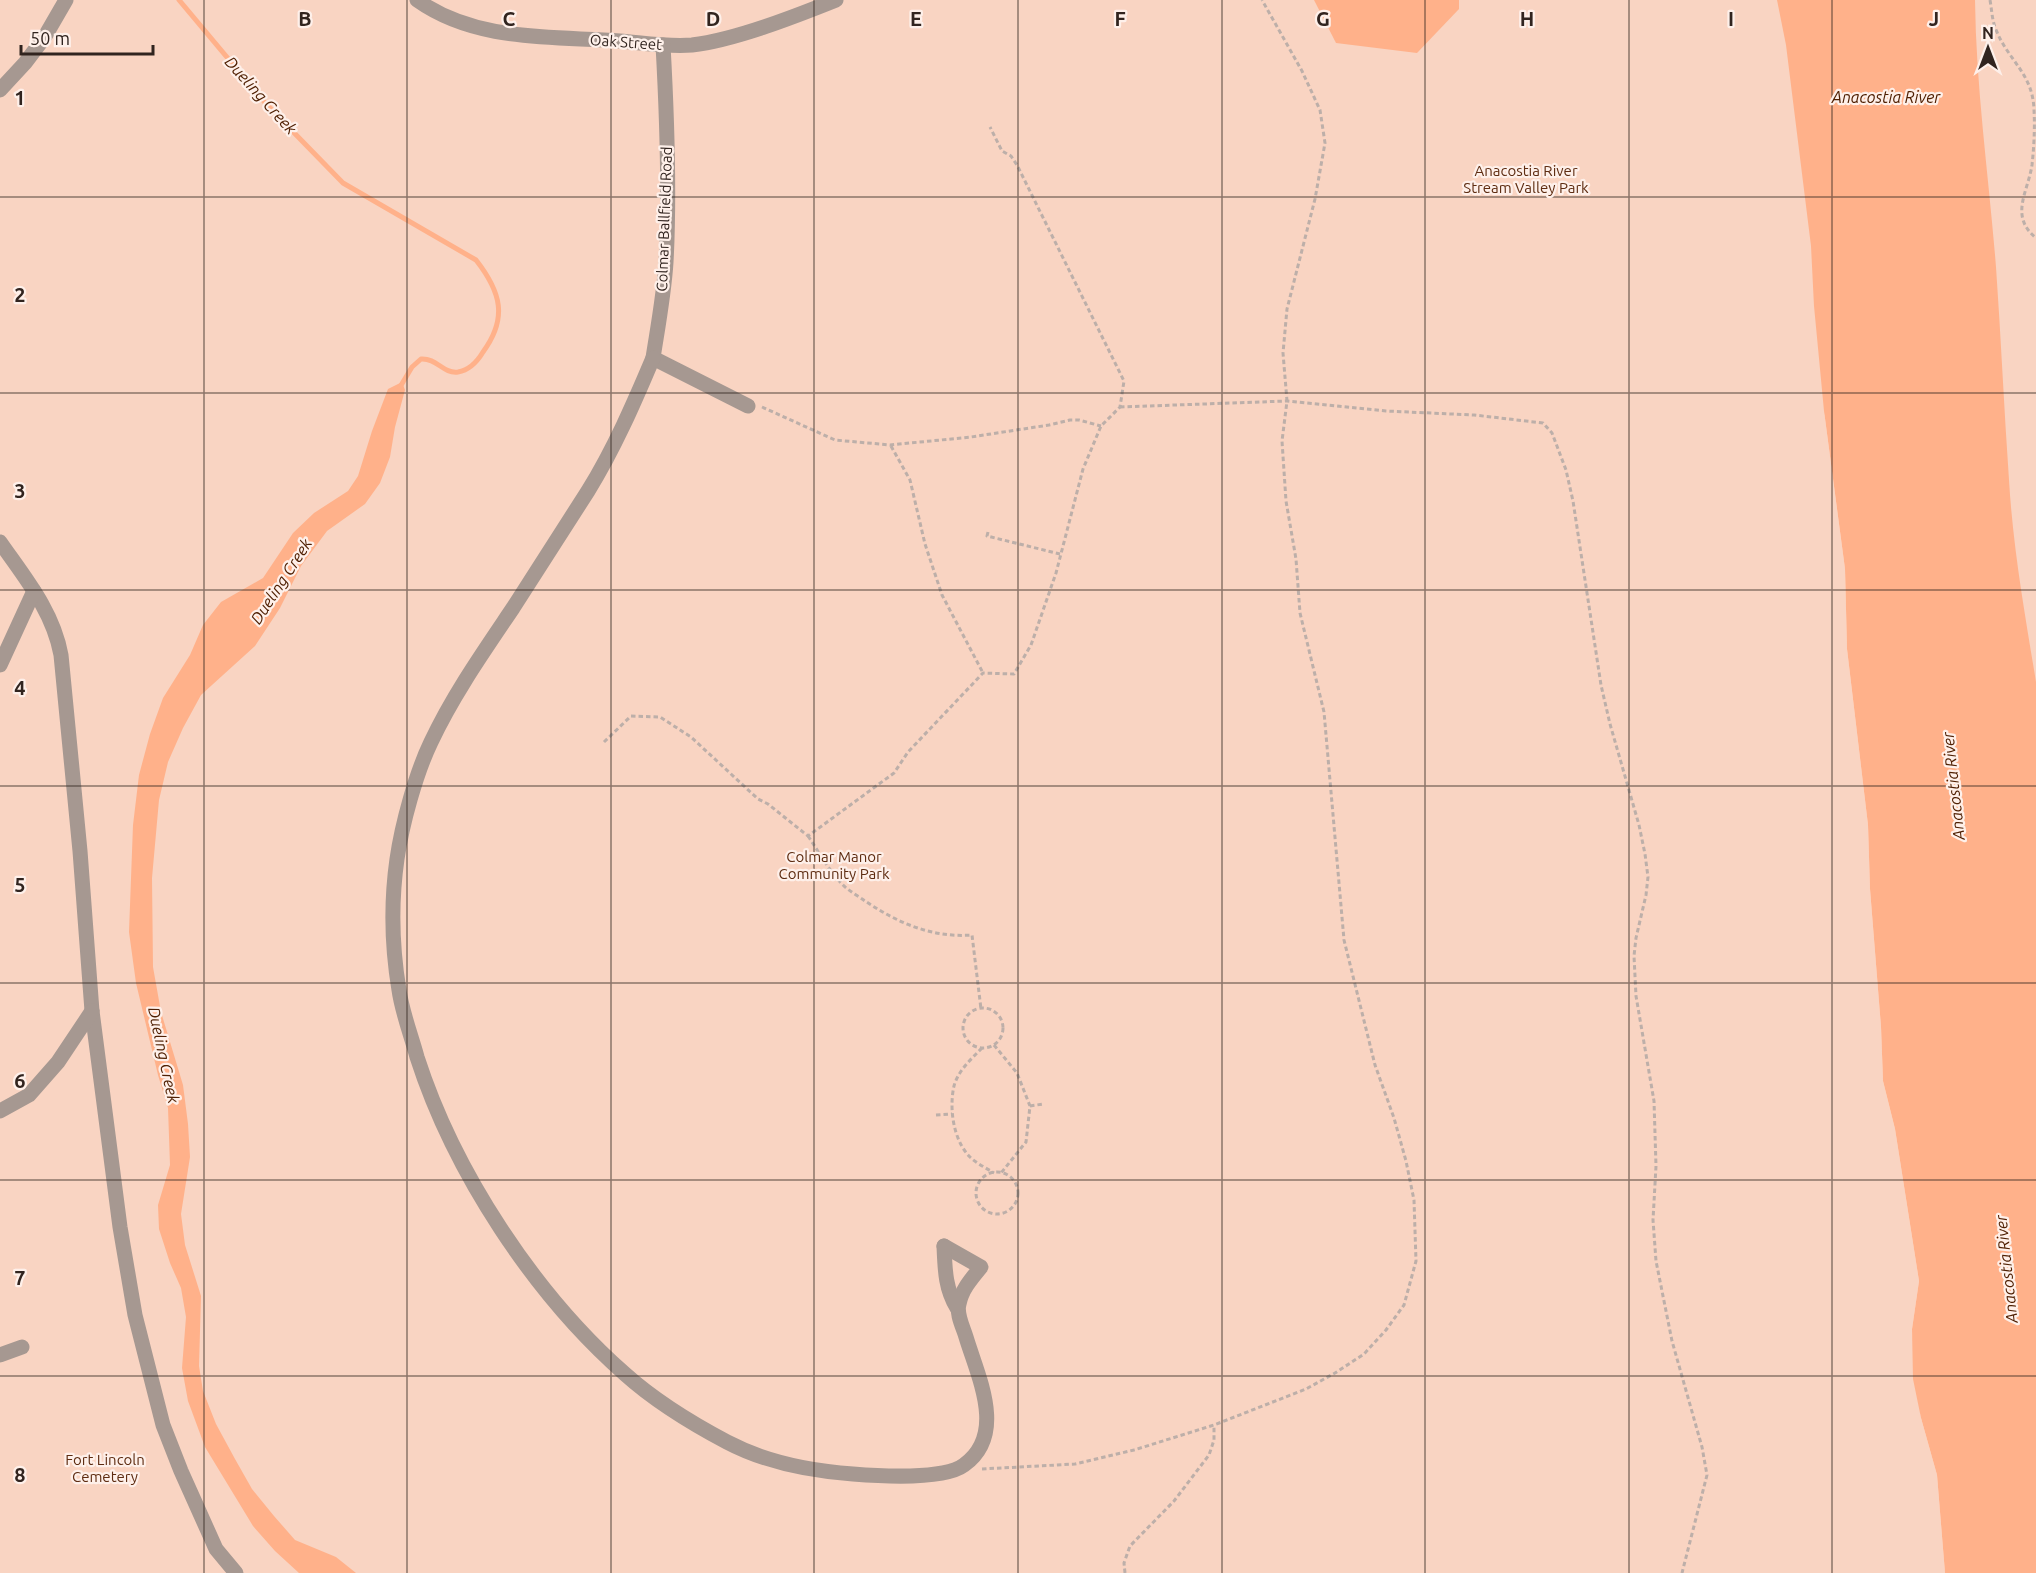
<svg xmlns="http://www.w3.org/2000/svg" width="2036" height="1573" font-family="Ubuntu,sans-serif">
<rect width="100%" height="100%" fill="#fef0ea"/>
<polygon fill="#f9d4c2" points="0,0 2036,0 2036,1322 1824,411 1845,569 1847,649 1868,825 1870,889 1881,1027 1883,1081 1895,1129 1919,1281 1912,1329 1921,1418 1937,1475 1945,1573 0,1573"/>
<g fill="#ffb18a">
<polygon points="1314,0 1459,0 1459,9 1417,53 1336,43"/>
<path d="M1777 0H1975C1976 89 1989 178 1996 267 2001 338 2004 409 2009 480 2013 548 2025 615 2036 682V1573H1945L1937 1475 1921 1418 1913 1379 1912 1329 1919 1281 1895 1129 1883 1081 1881 1027 1870 889 1868 825 1847 649 1845 569 1824 411 1814 306 1811 246 1786 45Z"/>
<polygon points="402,382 405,390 395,427 390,457 380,483 365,504 327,531 301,566 280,608 255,646 201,695 183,728 168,762 159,800 152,878 153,967 161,1012 183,1085 188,1124 190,1157 181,1214 185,1245 201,1296 199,1366 203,1391 216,1424 235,1459 252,1489 274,1516 295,1540 336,1557 356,1573 299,1573 275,1551 253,1526 205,1447 188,1401 182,1368 186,1317 181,1288 170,1263 159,1229 158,1205 170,1165 168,1108 158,1075 136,983 129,932 133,825 139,775 150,734 163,698 190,655 203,625 221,602 263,578 293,533 314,513 348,491 358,476 372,431 388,389"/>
</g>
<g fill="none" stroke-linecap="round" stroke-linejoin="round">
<path stroke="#ffb18a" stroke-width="5" d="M179 0 267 105 343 183 476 260C501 292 508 318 483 352 477 362 470 370 458 372 443 374 437 358 421 359L412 367 400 387"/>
<g stroke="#bdafa9" stroke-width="3" stroke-dasharray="4.5 3" stroke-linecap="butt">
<path d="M1990 0C1992 11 1992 22 1997 32 2009 61 2033 74 2034 110 2035 127 2034 147 2032 165 2028 192 2009 216 2036 238"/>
<polyline points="762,407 835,440 890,445 971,437 1049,425 1070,420 1079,420 1101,426"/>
<polyline points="1120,407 1287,401 1386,411 1474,415 1543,423 1552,433 1566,470 1573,501 1601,685 1610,724 1639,825 1645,854 1648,877 1646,895 1636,938 1634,956 1636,996 1654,1101 1656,1166 1653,1220 1656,1261 1672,1341 1702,1447 1707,1475 1682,1573"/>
<polyline points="891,446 910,480 925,544 942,595 983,673"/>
<polyline points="988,532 987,536 1060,554"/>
<polyline points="604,742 631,716 660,717 691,737 758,799 768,804 808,836 894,773 908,752 983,673 1014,674 1031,645 1056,573 1083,469 1101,426 1120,407 1124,381 1017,165 1011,156 1002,151 990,127"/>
<path d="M808 836C819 852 829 871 843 885 849 891 858 896 865 901 898 923 932 938 972 935L981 1009"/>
<circle cx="983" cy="1028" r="20"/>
<polyline points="994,1045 1017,1073 1030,1106 1026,1142 1001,1173"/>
<path d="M982 1048C971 1059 958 1071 954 1086 949 1108 953 1140 970 1157 976 1163 986 1168 994 1173"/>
<polyline points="1030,1106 1043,1104"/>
<polyline points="936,1115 952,1114"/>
<circle cx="997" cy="1193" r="21"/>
<polyline points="982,1469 1075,1464 1134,1450 1214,1425 1306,1389 1335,1373 1364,1354 1386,1330 1404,1305 1416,1261 1414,1200 1406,1161 1394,1118 1375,1065 1344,940 1324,712 1300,613 1296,559 1286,501 1282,441 1287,401 1283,353 1287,309 1315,199 1325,143 1320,110 1302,71 1262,0"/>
<polyline points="1125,1573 1124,1563 1130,1546 1174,1501 1209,1455 1214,1440 1214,1425"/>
</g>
<g stroke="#a69891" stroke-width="15">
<path d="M417 0C476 42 550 36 620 41 644 43 668 47 692 45 735 40 796 16 836 0"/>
<path d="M663 45C667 117 670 190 666 262 664 294 658 326 653 358L748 406"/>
<polyline points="0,90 25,63 44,38 66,0"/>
<path d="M653 358C634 403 614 449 588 491 563 530 538 569 513 608 484 651 453 695 431 742 416 773 402 824 397 859 391 901 392 948 399 990 402 1012 411 1035 417 1057 454 1172 534 1294 625 1374 655 1401 691 1423 727 1442 765 1462 810 1471 853 1474 878 1476 944 1480 964 1465 1007 1434 978 1377 966 1337 963 1327 956 1314 959 1304 962 1289 972 1278 981 1267L944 1246"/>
<path d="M0 542C25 578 53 611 61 655L80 851 92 1011 120 1227 135 1315 163 1425 181 1471 216 1549 236 1573"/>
<polyline points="0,665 34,591"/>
<polyline points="0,1111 29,1095 58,1062 92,1011"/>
<path d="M944 1246C945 1269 945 1288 957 1308"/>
<polyline points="0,1355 22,1347"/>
</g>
</g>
<path fill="none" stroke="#31241f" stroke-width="1.5" stroke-opacity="0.55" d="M204 0V1573M407 0V1573M611 0V1573M814 0V1573M1018 0V1573M1222 0V1573M1425 0V1573M1629 0V1573M1832 0V1573M0 197H2036M0 393H2036M0 590H2036M0 786H2036M0 983H2036M0 1180H2036M0 1376H2036"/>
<g text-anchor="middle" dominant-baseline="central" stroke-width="4.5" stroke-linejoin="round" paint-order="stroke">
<g font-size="15" fill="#31241f" stroke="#fef0ea">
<text transform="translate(626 42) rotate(4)">Oak Street</text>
<text transform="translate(664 219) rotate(-88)">Colmar Ballfield Road</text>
</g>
<g font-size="15" fill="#5e2c11" stroke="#fef0ea">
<text x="1526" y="170">Anacostia River<tspan x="1526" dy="17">Stream Valley Park</tspan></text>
<text x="834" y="856">Colmar Manor<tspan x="834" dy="17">Community Park</tspan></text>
<text x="105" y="1459">Fort Lincoln<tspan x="105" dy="17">Cemetery</tspan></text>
</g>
<g font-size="16" font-style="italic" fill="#502003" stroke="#fef0ea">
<text transform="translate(261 95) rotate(48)">Dueling Creek</text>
<text x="1886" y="97">Anacostia River</text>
<text transform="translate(281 581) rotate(-57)">Dueling Creek</text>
<text transform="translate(1953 786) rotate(-96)">Anacostia River</text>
<text transform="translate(164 1055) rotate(78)">Dueling Creek</text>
<text transform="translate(2006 1269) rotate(-96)">Anacostia River</text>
</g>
</g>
<g font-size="20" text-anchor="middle" font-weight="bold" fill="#31241f" stroke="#fef0ea" stroke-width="4.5" stroke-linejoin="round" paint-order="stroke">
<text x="305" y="26">B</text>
<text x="509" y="26">C</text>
<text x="713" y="26">D</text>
<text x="916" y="26">E</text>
<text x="1120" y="26">F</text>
<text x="1323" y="26">G</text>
<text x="1527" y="26">H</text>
<text x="1731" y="26">I</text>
<text x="1934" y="26">J</text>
<text x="20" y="105">1</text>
<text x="20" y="302">2</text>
<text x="20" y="498">3</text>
<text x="20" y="695">4</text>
<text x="20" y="892">5</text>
<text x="20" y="1088">6</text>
<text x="20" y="1285">7</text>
<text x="20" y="1482">8</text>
</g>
<g transform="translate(1988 48)" stroke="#fef0ea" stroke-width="4.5" paint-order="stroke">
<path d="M0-4.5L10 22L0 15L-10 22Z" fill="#31241f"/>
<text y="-9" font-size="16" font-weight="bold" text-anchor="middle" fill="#31241f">N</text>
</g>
<path d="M21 45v9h132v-9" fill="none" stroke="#31241f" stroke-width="3"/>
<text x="30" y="45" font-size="18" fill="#31241f" stroke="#fef0ea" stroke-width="4.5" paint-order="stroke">50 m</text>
</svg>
